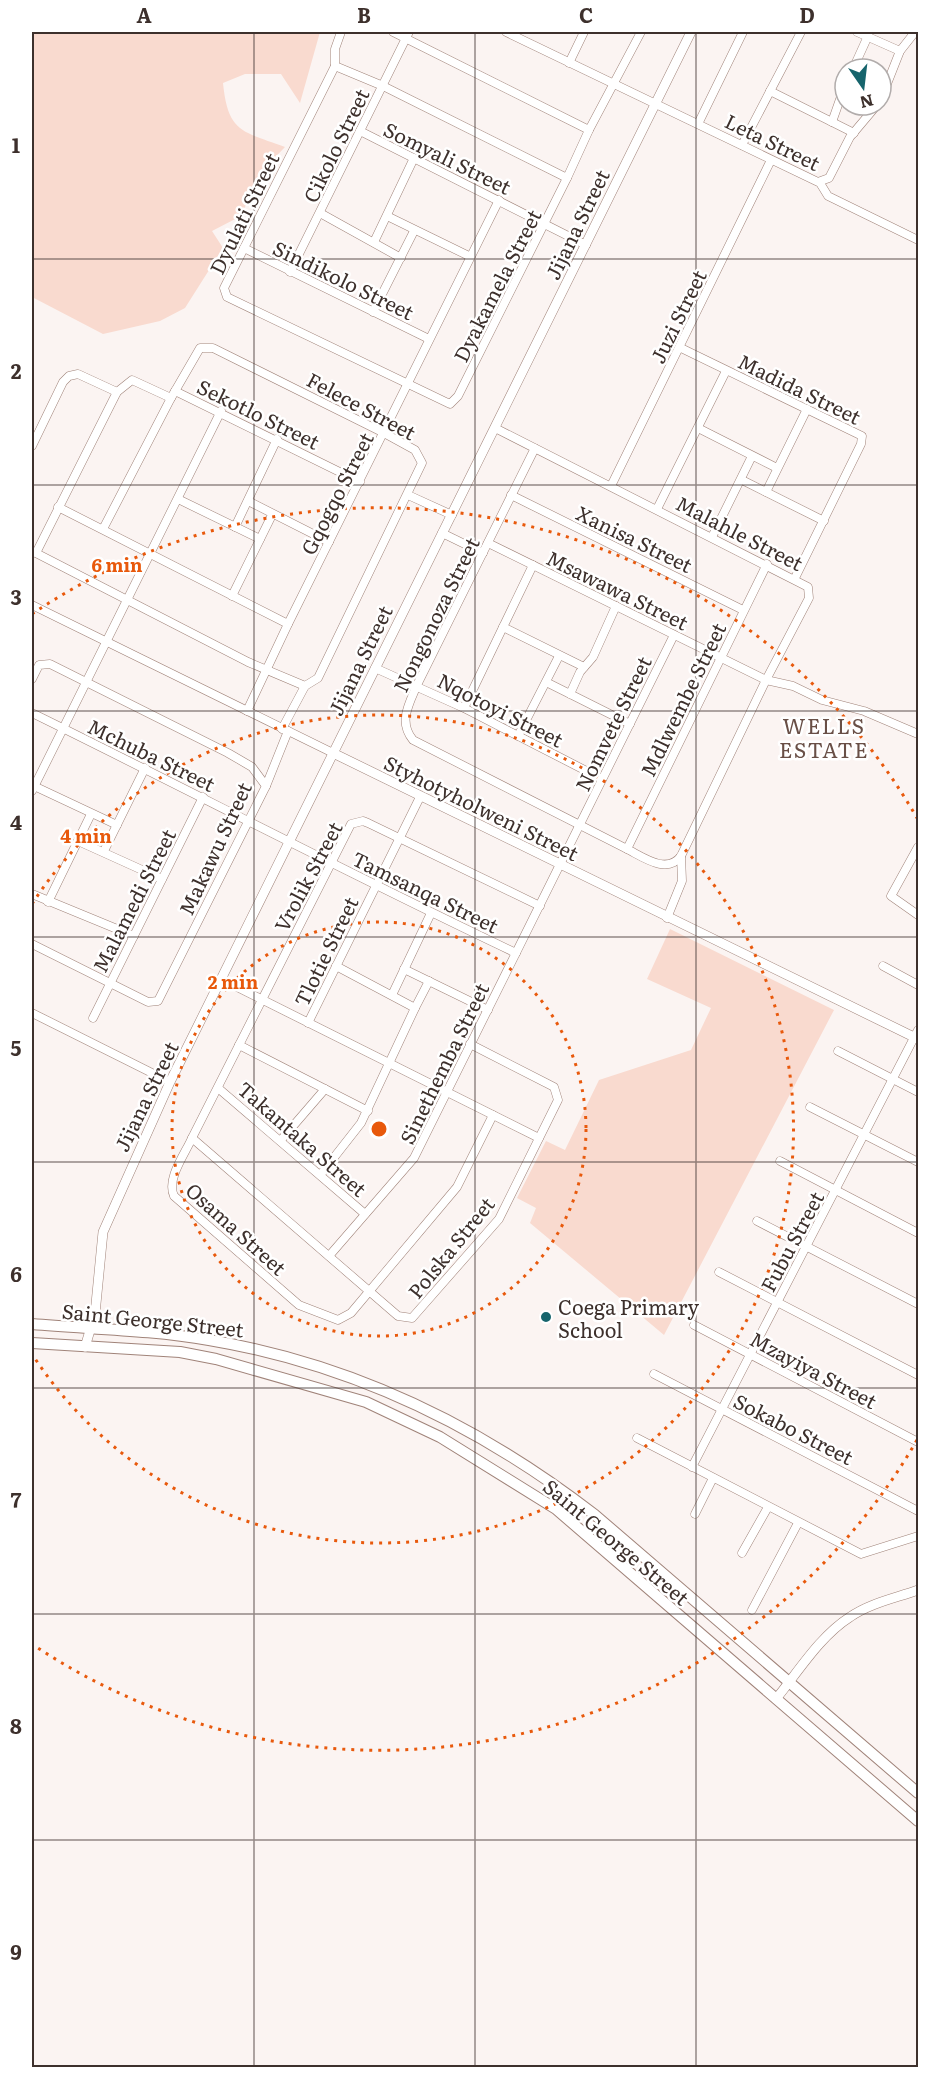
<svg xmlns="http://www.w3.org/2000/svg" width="950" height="2099" font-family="Literata,serif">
<rect width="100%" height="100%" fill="#fbf4f2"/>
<g fill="#f9dacf">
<path d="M32 32H320L300 103 281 74H245L223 83C228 133 242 131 285 147L260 173 241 216 212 231 223 248 185 308 160 321 103 334 32 297Z"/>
<polygon points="670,929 834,1010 664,1335 530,1223 536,1208 517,1198 546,1141 565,1150 599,1080 691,1050 711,1008 647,979"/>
</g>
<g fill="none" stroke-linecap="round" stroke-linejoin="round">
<defs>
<g id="minor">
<polyline points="393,32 589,130 641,32"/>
<polyline points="506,32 818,182 829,178 850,137 877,105"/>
<polyline points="857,32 900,51"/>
<polyline points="569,63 584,32"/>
<polygon points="335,66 383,86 567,178 458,396 450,404 227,297 224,288"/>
<polyline points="335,66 335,49 341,32"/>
<polyline points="853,69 868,36"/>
<polyline points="770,91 854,133"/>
<polyline points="881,99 900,51 915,32"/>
<polyline points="832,122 845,85"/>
<polyline points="698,124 743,32"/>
<polyline points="360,131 586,245"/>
<polyline points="742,145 801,32"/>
<polyline points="567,178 589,130"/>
<polyline points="820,183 828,196 918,240"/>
<polyline points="320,213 401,258"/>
<polyline points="387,216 469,256"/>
<polyline points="374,242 414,158"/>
<polyline points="244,248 429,339"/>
<polyline points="290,272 409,32"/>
<polyline points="373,312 414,231"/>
<polyline points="681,348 862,436 861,444 795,578"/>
<polyline points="175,391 360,482"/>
<path d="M495 428 808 587 809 598 766 680 681 856C667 875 643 857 627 849L413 740C398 722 409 704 417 685L535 448"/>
<polyline points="698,428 777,468"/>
<polyline points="32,446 63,382 69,376 78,374 117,392"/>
<polyline points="742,480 824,521"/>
<polyline points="611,486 771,160"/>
<polyline points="766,492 807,409"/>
<polyline points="408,495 452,515"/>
<polyline points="511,495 743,610"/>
<polyline points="178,499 260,539"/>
<polyline points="248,501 329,542"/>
<polyline points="58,507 288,624"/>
<polyline points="657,509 726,371"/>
<polyline points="235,527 277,439"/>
<polyline points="442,533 483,553"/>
<polyline points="712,537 752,456"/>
<polyline points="488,543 766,680 793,686 822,700 864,711 918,734"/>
<polyline points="32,551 248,662 305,686 318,678 422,463 415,450 384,433 213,348 200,348 171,398 103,529"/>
<polyline points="36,553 117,392 132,380 171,398"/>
<polyline points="232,596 272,515"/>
<polyline points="32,605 333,753"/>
<polyline points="503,627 584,667"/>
<polyline points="375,668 464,708 602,779"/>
<polyline points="32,679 39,665 50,664 228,753 252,767 266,786 158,1001 148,1002 32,944"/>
<polyline points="548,683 630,724"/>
<polyline points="570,694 580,672 593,657 616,606"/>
<polyline points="464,708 533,565"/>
<polyline points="247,711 288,624 499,200"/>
<path d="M32 713C193 792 353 876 516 953"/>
<polyline points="282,729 305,686"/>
<polyline points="518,736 559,656"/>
<polyline points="34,786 117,825"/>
<polyline points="266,786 288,731"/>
<polyline points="32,791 221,411"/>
<polyline points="78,841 162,879"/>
<polyline points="918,847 891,896 918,915"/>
<polyline points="627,849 767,564"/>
<polyline points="104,851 145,768"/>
<polyline points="32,894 134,936"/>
<polyline points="48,902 91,814"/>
<polyline points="667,918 682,881 681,856"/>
<polyline points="883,966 918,985"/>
<polyline points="404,969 488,1010"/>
<polyline points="221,979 539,1138"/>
<polyline points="392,995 431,913"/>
<polyline points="415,1008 429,981"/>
<polyline points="32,1013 170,1082"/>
<polyline points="93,1018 203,797"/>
<polyline points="308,1023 420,797"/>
<polyline points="239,1045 368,1111"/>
<polyline points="838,1051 918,1092"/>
<polyline points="218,1088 365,1214"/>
<polyline points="810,1107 918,1162"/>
<path d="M493 1115 457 1187 351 1313 338 1320 299 1305 174 1196C166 1179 185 1154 192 1138L351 824 363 821 368 823 540 906"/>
<polyline points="192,1138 398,1316 412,1318 499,1219 558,1100 554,1087 470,1044"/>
<polyline points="281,1140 325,1089"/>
<polyline points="780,1161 918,1233"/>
<polyline points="321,1174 361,1123 415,1008 336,966"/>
<polyline points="757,1221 918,1304"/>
<polyline points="329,1256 414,1158 674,635"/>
<polyline points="719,1272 918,1375"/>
<polyline points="694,1325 918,1442"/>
<polyline points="654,1374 918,1511"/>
<polyline points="637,1438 861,1554 918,1536"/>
<polyline points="692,1467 918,1030"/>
<polyline points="695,1514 713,1478"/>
<polyline points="742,1553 768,1507"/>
<polyline points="752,1610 798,1523"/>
</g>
<g id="tertiary">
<polyline points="333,753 918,1039"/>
<polyline points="85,1347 95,1314 103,1232 170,1082 691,32"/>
<path d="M776 1699C798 1672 820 1636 850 1617 870 1603 896 1598 918 1590"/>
</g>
<g id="secondary">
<path d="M32 1324C90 1329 151 1330 209 1340 352 1364 480 1426 595 1515L918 1793"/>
<polyline points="32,1343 180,1352 216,1359 366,1402 440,1437 556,1509 918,1821"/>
</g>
</defs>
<use href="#minor" stroke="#a08379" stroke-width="9"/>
<use href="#tertiary" stroke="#a08379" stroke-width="10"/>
<use href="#secondary" stroke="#a08379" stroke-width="12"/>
<use href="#minor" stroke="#fff" stroke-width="8"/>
<use href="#tertiary" stroke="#fff" stroke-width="9"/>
<use href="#secondary" stroke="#fff" stroke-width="10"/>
</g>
<path fill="none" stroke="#3d302c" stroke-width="1.5" stroke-opacity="0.55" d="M254 32V2068M475 32V2068M696 32V2068M32 259H918M32 485H918M32 711H918M32 937H918M32 1162H918M32 1388H918M32 1614H918M32 1840H918"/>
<g fill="none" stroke="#e8590c" stroke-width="3" stroke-dasharray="3 6">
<circle cx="379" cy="1129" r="207"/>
<path d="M32 904A414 414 0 1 1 32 1354"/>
<path d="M917 1440A621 621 0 0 1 32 1644M32 614A621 621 0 0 1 917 818"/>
</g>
<circle fill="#16646c" stroke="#fff" stroke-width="2" cx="546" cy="1317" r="6"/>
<g text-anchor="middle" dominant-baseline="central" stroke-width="5" stroke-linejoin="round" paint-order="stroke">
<g font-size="20" fill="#3d302c" stroke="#fff">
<text transform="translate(773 141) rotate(26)">Leta Street</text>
<text transform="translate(335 145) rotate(-64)">Cikolo Street</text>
<text transform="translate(448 157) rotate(26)">Somyali Street</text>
<text transform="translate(243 213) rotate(-64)">Dyulati Street</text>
<text transform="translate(576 224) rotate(-64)">Jijana Street</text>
<text transform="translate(344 279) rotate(26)">Sindikolo Street</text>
<text transform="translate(496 285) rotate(-63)">Dyakamela Street</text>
<text transform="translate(677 316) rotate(-64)">Juzi Street</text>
<text transform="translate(800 388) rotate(26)">Madida Street</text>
<text transform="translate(362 405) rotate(28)">Felece Street</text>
<text transform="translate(259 413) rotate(26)">Sekotlo Street</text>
<text transform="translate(336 493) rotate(-63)">Gqogqo Street</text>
<text transform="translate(740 532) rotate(27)">Malahle Street</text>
<text transform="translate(635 538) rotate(26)">Xanisa Street</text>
<text transform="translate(618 589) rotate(26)">Msawawa Street</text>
<text transform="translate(435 614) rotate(-64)">Nongonoza Street</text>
<text transform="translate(359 660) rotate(-64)">Jijana Street</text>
<text transform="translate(682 699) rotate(-64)">Mdlwembe Street</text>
<text transform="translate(501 709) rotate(27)">Nqotoyi Street</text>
<text transform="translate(612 723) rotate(-64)">Nomvete Street</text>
<text transform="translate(152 754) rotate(26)">Mchuba Street</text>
<text transform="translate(482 807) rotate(26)">Styhotyholweni Street</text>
<text transform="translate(214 848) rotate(-65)">Makawu Street</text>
<text transform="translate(307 876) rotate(-62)">Vrolik Street</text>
<text transform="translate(426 891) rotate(26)">Tamsanqa Street</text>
<text transform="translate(133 900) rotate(-63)">Malamedi Street</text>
<text transform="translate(325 951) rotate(-64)">Tlotie Street</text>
<text transform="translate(443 1063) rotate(-64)">Sinethemba Street</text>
<text transform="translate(145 1096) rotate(-64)">Jijana Street</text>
<text transform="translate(303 1138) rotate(41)">Takantaka Street</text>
<text transform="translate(237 1228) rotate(42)">Osama Street</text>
<text transform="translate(791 1241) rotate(-62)">Fubu Street</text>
<text transform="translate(450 1247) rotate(-51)">Polska Street</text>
<text transform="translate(153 1319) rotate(6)">Saint George Street</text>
<text transform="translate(814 1369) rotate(28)">Mzayiya Street</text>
<text transform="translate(794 1428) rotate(27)">Sokabo Street</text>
<text transform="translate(617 1541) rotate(40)">Saint George Street</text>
</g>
<g font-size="20" fill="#3d302c" stroke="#fff" text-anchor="start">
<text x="558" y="1306">Coega Primary<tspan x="558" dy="23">School</tspan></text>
</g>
<g font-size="21" letter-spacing="1.5" fill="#694f46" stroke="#fff">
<text x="824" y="724">WELLS<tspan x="824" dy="24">ESTATE</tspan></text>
</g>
</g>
<circle cx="379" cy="1129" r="9" fill="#e8590c" stroke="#fff" stroke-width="3"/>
<g font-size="18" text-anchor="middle" font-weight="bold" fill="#e8590c" stroke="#fff" stroke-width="5" stroke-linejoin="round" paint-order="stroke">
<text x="117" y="572">6 min</text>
<text x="86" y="843">4 min</text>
<text x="233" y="989">2 min</text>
</g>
<rect width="950" height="2099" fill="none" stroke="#ffffff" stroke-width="66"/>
<g transform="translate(863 87) rotate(166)"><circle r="28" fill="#ffffff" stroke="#b1acab" stroke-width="1.5"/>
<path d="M0-4.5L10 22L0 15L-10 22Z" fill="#16646c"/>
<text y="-9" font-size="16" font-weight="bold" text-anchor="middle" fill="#3d302c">N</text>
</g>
<rect x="33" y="33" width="884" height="2033" fill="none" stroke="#3d302c" stroke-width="2"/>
<g font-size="20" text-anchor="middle" font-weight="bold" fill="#3d302c">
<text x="144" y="23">A</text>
<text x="364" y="23">B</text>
<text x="586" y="23">C</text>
<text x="807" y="23">D</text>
<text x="16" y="153">1</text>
<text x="16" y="379">2</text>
<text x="16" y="605">3</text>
<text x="16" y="830">4</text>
<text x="16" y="1056">5</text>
<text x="16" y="1282">6</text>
<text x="16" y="1508">7</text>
<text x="16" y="1734">8</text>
<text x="16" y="1960">9</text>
</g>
</svg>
